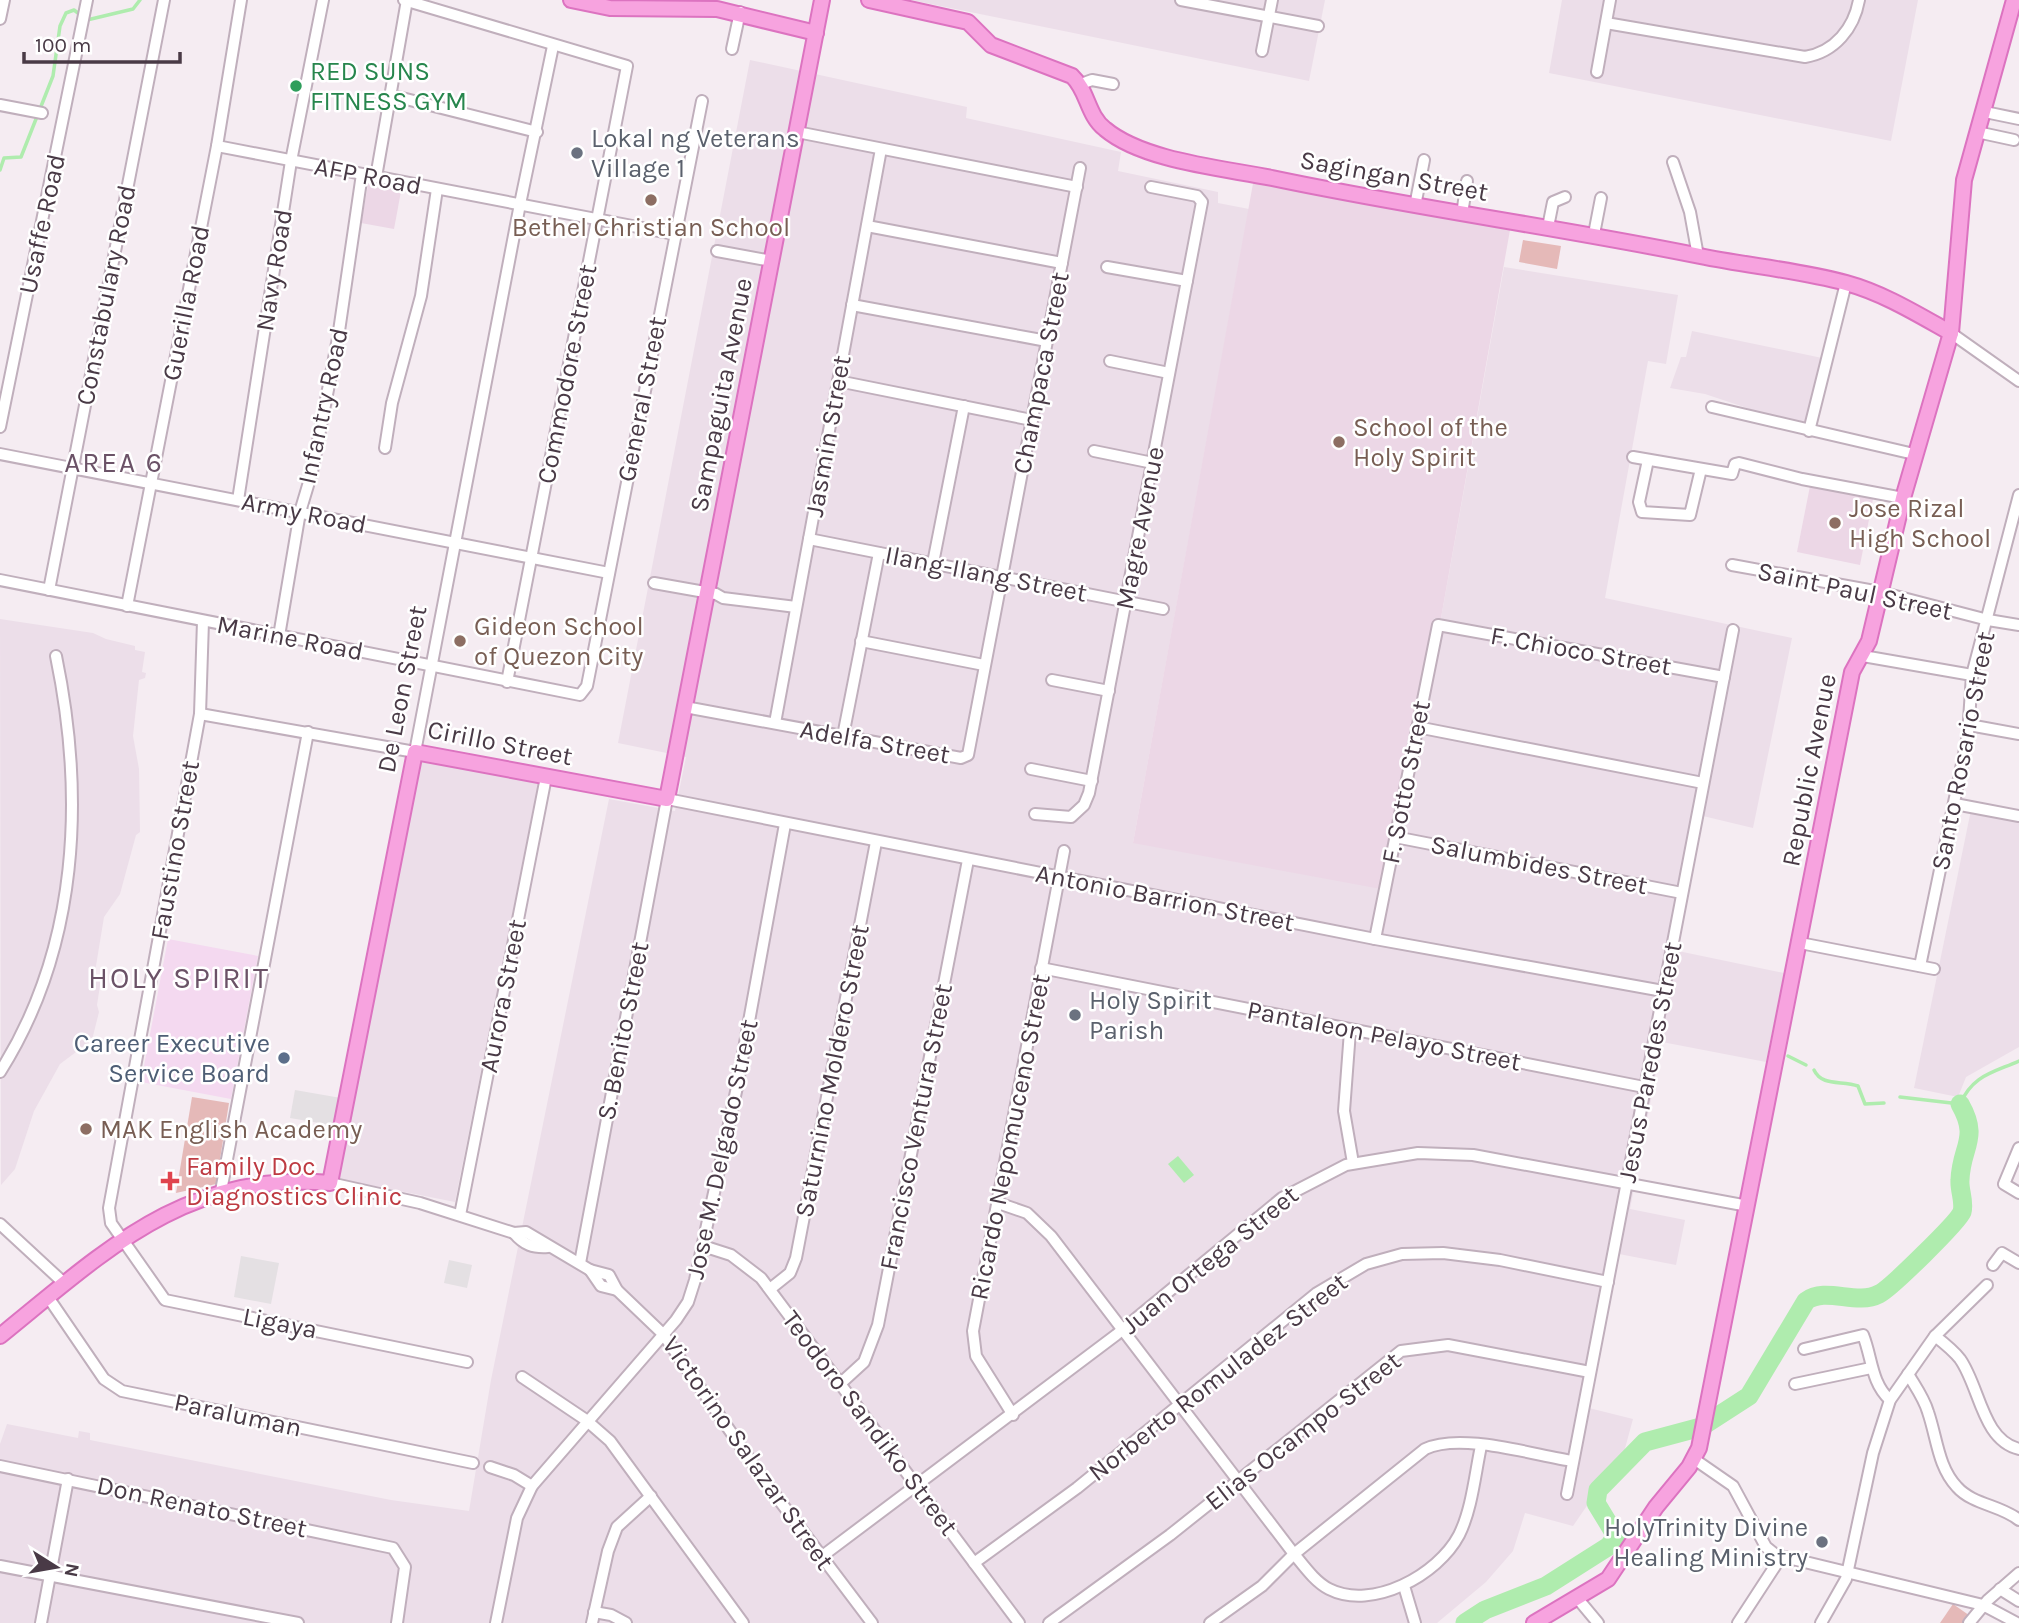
<svg xmlns="http://www.w3.org/2000/svg" width="2019" height="1623" viewBox="0 0 2019 1623" font-family="Karla,sans-serif">
<style>
.residential{fill:#ecdee9}
.commercial{fill:#f4d9f0}
.education{fill:#ecd7e6}
.green{fill:#e5b9b8}
.parking{fill:#e4e0e3}
.water{fill:#afecae}
.lines{fill:none;stroke-linecap:round;stroke-linejoin:round}
.stream{stroke:#afecae;stroke-width:3.5}
.river{stroke:#afecae;stroke-width:19}
.minor-casing{stroke:#c0afbc;stroke-width:14}
.major-casing{stroke:#dc73c0;stroke-width:18}
.minor{stroke:#fff;stroke-width:10}
.major{stroke:#f7a3df;stroke-width:14}
.leisure-dot{fill:#2e9e5b;stroke:#fff;stroke-width:2.5}
.worship-dot{fill:#6b7280;stroke:#fff;stroke-width:2.5}
.education-dot{fill:#8d6e63;stroke:#fff;stroke-width:2.5}
.service-dot{fill:#5c6f8a;stroke:#fff;stroke-width:2.5}
.health-dot{fill:#e0444e;stroke:#fff;stroke-width:2.5}
.labels{text-anchor:middle;dominant-baseline:central;stroke-width:5;stroke-linejoin:round;paint-order:stroke}
.leisure-label{font-size:26px;fill:#27864d;stroke:#fff;text-anchor:start}
.worship-label{font-size:26px;fill:#5b616d;stroke:#fff;text-anchor:start}
.street-label{font-size:26px;fill:#493a46;stroke:#fff}
.education-label{font-size:26px;fill:#785e54;stroke:#fff;text-anchor:start}
.service-label{font-size:26px;fill:#4e5e75;stroke:#fff;text-anchor:end}
.health-label{font-size:26px;fill:#be3a42;stroke:#fff;text-anchor:start}
.neighbourhood-label{font-size:28px;letter-spacing:2px;fill:#6b5267;stroke:#fff}
.quarter-label{font-size:30px;letter-spacing:2px;fill:#6b5267;stroke:#fff}
</style>
<rect width="100%" height="100%" fill="#f5ecf2"/>
<g class="residential">
<polygon points="911,0 1325,0 1309,81"/>
<polygon points="1562,0 1918,0 1891,141 1549,73"/>
<polygon points="750,60 967,107 966,118 1121,152 1118,171 1218,192 1218,203 1249,209 1133,843 1434,617 1441,618 1504,267 1678,295 1666,364 1648,361 1605,598 1792,638 1753,828 1703,816 1678,951 1784,973 1766,1062 1662,1042 1630,1209 1685,1220 1676,1265 1619,1254 1589,1408 1633,1419 1624,1452 1573,1526 1525,1513 1513,1551 1486,1582 1437,1623 0,1623 0,1444 7,1424 78,1438 79,1431 90,1433 90,1440 391,1500 469,1511 491,1380 609,799 675,811 686,757 618,743"/>
<polygon points="1692,331 1827,359 1807,428 1705,394 1670,388 1681,357 1686,357"/>
<polygon points="0,619 93,633 106,639 135,646 135,650 145,652 142,672 146,673 145,678 139,680 133,736 139,769 140,832 136,835 120,894 104,917 94,978 101,979 97,1005 99,1012 92,1040 60,1064 34,1111 15,1169 1,1185"/>
<polygon points="419,756 539,780 455,1202 339,1179"/>
<polygon points="1971,810 2019,819 2019,1047 1966,1077 1958,1097 1914,1088"/>
</g>
<polygon class="commercial" points="168,939 258,956 231,1099 141,1082"/>
<g class="education">
<polygon points="1254,178 1510,230 1441,618 1434,618 1381,889 1133,843"/>
<polygon points="369,180 402,186 394,229 361,223"/>
<polygon points="1811,481 1874,494 1860,565 1797,552"/>
</g>
<g class="green">
<polygon points="1523,240 1561,246 1557,269 1519,262"/>
<polygon points="192,1097 229,1103 216,1184 176,1193"/>
<polygon points="1953,1604 1973,1618 1969,1623 1940,1623"/>
</g>
<g class="parking">
<polygon points="295,1090 341,1098 337,1126 290,1118"/>
<polygon points="241,1256 279,1263 271,1304 234,1297"/>
<polygon points="449,1260 472,1265 467,1288 444,1283"/>
</g>
<polygon class="water" points="1178,1156 1194,1175 1184,1183 1168,1164"/>
<g class="lines">
<g class="stream">
<polyline points="0,170 4,158 21,157 53,76 60,26 66,13 74,10 87,20 133,9 140,0"/>
<polyline points="1788,1056 1806,1065"/>
<path d="M1814 1070C1822 1087 1842 1080 1858 1086L1865 1104 1884 1103"/>
<path d="M1900 1097 1960 1104C1973 1075 1992 1073 2019 1061"/>
</g>
<path class="river" d="M1465 1623 1485 1610 1546 1586 1609 1546 1616 1536 1596 1503 1598 1490 1645 1442 1701 1427 1749 1396 1806 1301C1826 1286 1856 1306 1879 1294 1890 1289 1958 1222 1962 1212 1965 1202 1959 1190 1960 1180 1961 1146 1980 1139 1960 1104"/>
<g class="minor-casing">
<g id="minor">
<polyline points="404,0 627,66 507,682"/>
<polyline points="1181,0 1318,26"/>
<polyline points="0,19 4,0"/>
<path d="M1606 23 1805 57C1835 52 1854 28 1859 0"/>
<polyline points="732,49 740,12"/>
<polyline points="1262,51 1272,0"/>
<polyline points="1597,72 1610,0"/>
<polyline points="1081,84 1092,80 1113,84"/>
<polyline points="390,95 537,132"/>
<polyline points="0,105 42,113"/>
<polyline points="1985,112 2019,119"/>
<polyline points="797,132 1077,187"/>
<polyline points="1977,132 2014,140"/>
<polyline points="217,146 674,234"/>
<polyline points="1673,162 1690,212 1698,256"/>
<polyline points="376,177 407,0"/>
<polyline points="1415,206 1424,160"/>
<polyline points="1462,214 1467,181"/>
<polyline points="867,226 1062,263"/>
<polyline points="1548,227 1553,202 1565,197"/>
<polyline points="1594,234 1601,198"/>
<polyline points="717,251 772,261"/>
<polyline points="1107,267 1187,281"/>
<polyline points="852,305 1047,341"/>
<polyline points="1951,333 2019,381"/>
<polyline points="1110,361 1169,373"/>
<polyline points="838,381 1032,420"/>
<polyline points="1712,407 1914,454"/>
<polyline points="0,427 87,0"/>
<polyline points="1809,431 1846,283"/>
<polyline points="385,448 392,403 421,296 437,189"/>
<polyline points="1094,451 1153,463"/>
<polyline points="0,454 609,573"/>
<polyline points="1633,457 1732,474 1735,464 1739,463 1802,479 1903,498"/>
<polyline points="1648,460 1639,502 1642,512 1690,515 1701,469"/>
<polyline points="238,500 291,161 323,0"/>
<polyline points="809,539 1163,609"/>
<polyline points="933,563 964,406"/>
<polyline points="1732,565 1880,592 1988,620 2019,625"/>
<polyline points="0,580 580,695 587,686 702,101"/>
<polyline points="654,583 716,594 723,598 796,607"/>
<polyline points="49,590 164,0"/>
<polyline points="127,606 217,146 241,0"/>
<polyline points="203,621 200,714 109,1208 111,1223 165,1300 467,1362"/>
<polyline points="279,636 300,512 312,472 338,338 362,174"/>
<polyline points="861,641 984,665"/>
<polyline points="1863,656 1972,675"/>
<polyline points="1052,680 1109,691"/>
<polyline points="685,707 961,758 968,755 1080,168"/>
<polyline points="200,714 415,752 520,204 553,46"/>
<polyline points="775,723 881,149"/>
<polyline points="1969,725 2019,734"/>
<polyline points="1417,727 1703,783"/>
<polyline points="843,736 879,553"/>
<polyline points="1031,769 1092,781"/>
<polyline points="1955,804 2019,816"/>
<polyline points="1035,814 1071,817 1084,805 1089,793 1202,202 1197,196 1151,187"/>
<polyline points="1395,837 1682,893"/>
<polyline points="1375,939 1438,625 1724,677"/>
<polyline points="1800,943 1934,969"/>
<polyline points="1920,966 1968,735 1972,675 2019,495"/>
<polyline points="1041,968 1644,1087"/>
<polyline points="1350,1031 1344,1111 1353,1163"/>
<path d="M0 1072C79 947 85 796 56 656"/>
<polyline points="2019,1148 2004,1184 2019,1193"/>
<polyline points="330,1183 420,1203 514,1233 526,1232 590,1270 609,1275 617,1290 663,1334 764,1480 872,1623"/>
<polyline points="221,1191 308,732"/>
<path d="M998 1203 1027 1213 1051 1236 1294 1554C1304 1566 1315 1582 1329 1589 1372 1611 1438 1575 1459 1535 1472 1509 1475 1474 1481 1446"/>
<polyline points="460,1215 546,777"/>
<polyline points="0,1224 65,1284"/>
<path d="M514 1233C524 1245 533 1248 548 1247"/>
<polyline points="703,1246 731,1255 761,1278 1019,1623"/>
<polyline points="580,1263 667,799 1375,939 1663,991"/>
<polyline points="1993,1265 2002,1253 2019,1263"/>
<polyline points="590,1270 601,1286 617,1290"/>
<polyline points="770,1289 790,1273 796,1258 876,842"/>
<polyline points="48,1297 104,1379 122,1391 473,1463"/>
<path d="M1935 1336C1944 1343 1953 1350 1960 1359 1980 1387 1982 1440 2019 1449"/>
<path d="M1804 1349 1863 1335C1872 1357 1871 1383 1890 1400"/>
<path d="M1908 1374C1915 1386 1924 1398 1928 1412 1937 1438 1938 1467 1957 1487 1973 1505 2001 1505 2019 1520"/>
<polyline points="522,1377 586,1420 610,1441 743,1623"/>
<polyline points="841,1383 864,1362 878,1325 968,860"/>
<polyline points="1795,1384 1871,1368"/>
<polyline points="1013,1415 976,1356 973,1331 1064,851"/>
<polyline points="1694,1459 1733,1486 1766,1547 1776,1555 1983,1605 2017,1623"/>
<polyline points="0,1466 393,1548 405,1567 397,1623"/>
<polyline points="490,1467 514,1475 532,1486"/>
<polyline points="1567,1494 1733,630"/>
<polyline points="821,1557 1116,1335 1282,1198 1346,1165 1418,1153 1473,1155 1748,1206"/>
<polyline points="974,1563 1077,1488 1317,1293 1366,1264 1402,1254 1443,1253 1500,1260 1608,1282"/>
<polyline points="0,1566 298,1623"/>
<polyline points="1404,1586 1415,1623"/>
<polyline points="2000,1589 2019,1601"/>
<polyline points="1578,1599 1598,1623"/>
<polyline points="594,1612 611,1615 626,1623"/>
<polyline points="41,1623 68,1479"/>
<polyline points="496,1623 517,1518 532,1486 676,1320 688,1302 695,1280 737,1087 785,824"/>
<polyline points="592,1623 608,1551 617,1527 651,1496"/>
<polyline points="1049,1623 1170,1535 1401,1351 1448,1345 1590,1372"/>
<path d="M1210 1623 1262 1586 1294 1554 1425 1449C1461 1432 1533 1455 1573 1461"/>
<polyline points="1738,1623 1781,1557"/>
<polyline points="1821,1623 1846,1579 1873,1453 1890,1400 1935,1336 1987,1285"/>
<polyline points="1969,1623 1988,1600 2019,1573"/>
</g>
</g>
<g class="major-casing">
<g id="major">
<polyline points="571,0 610,8 717,9 816,33"/>
<path d="M869 0 968 22 991 45 1072 76C1088 91 1087 115 1105 129 1143 161 1223 168 1272 178 1414 208 1557 227 1700 256 1748 266 1798 270 1846 283 1883 293 1917 314 1951 333"/>
<path d="M0 1336C105 1251 186 1171 330 1183L415 752 667 799 822 0"/>
<polyline points="1534,1623 1608,1579 1656,1507 1689,1467 1699,1448 1852,672 1869,641 1903,498 1951,333 1964,180 2014,0"/>
</g>
</g>
<use href="#minor" class="minor"/>
<use href="#major" class="major"/>
</g>
<circle class="leisure-dot" cx="296" cy="86" r="7"/>
<g class="worship-dot">
<circle cx="577" cy="153" r="7"/>
<circle cx="1075" cy="1015" r="7"/>
<circle cx="1822" cy="1542" r="7"/>
</g>
<g class="education-dot">
<circle cx="651" cy="200" r="7"/>
<circle cx="1339" cy="442" r="7"/>
<circle cx="1835" cy="523" r="7"/>
<circle cx="460" cy="641" r="7"/>
<circle cx="86" cy="1129" r="7"/>
</g>
<circle class="service-dot" cx="284" cy="1058" r="7"/>
<path class="health-dot" d="M166.5 1170.5h7v7h7v7h-7v7h-7v-7h-7v-7h7z"/>
<g class="labels">
<g class="leisure-label">
<text x="310" y="71">RED SUNS<tspan x="310" dy="30">FITNESS GYM</tspan></text>
</g>
<g class="worship-label">
<text x="591" y="138">Lokal ng Veterans<tspan x="591" dy="30">Village 1</tspan></text>
<text x="1089" y="1000">Holy Spirit<tspan x="1089" dy="30">Parish</tspan></text>
<text x="1808" y="1527" text-anchor="end">HolyTrinity Divine<tspan x="1808" dy="30">Healing Ministry</tspan></text>
</g>
<g class="street-label">
<text transform="translate(368 176) rotate(11)">AFP Road</text>
<text transform="translate(1394 176) rotate(10)">Sagingan Street</text>
<text transform="translate(42 224) rotate(-78)">Usaffe Road</text>
<text transform="translate(274 270) rotate(-81)">Navy Road</text>
<text transform="translate(106 295) rotate(-79)">Constabulary Road</text>
<text transform="translate(186 303) rotate(-79)">Guerilla Road</text>
<text transform="translate(1041 373) rotate(-79)">Champaca Street</text>
<text transform="translate(567 374) rotate(-79)">Commodore Street</text>
<text transform="translate(721 395) rotate(-79)">Sampaguita Avenue</text>
<text transform="translate(642 399) rotate(-79)">General Street</text>
<text transform="translate(323 406) rotate(-78)">Infantry Road</text>
<text transform="translate(828 436) rotate(-80)">Jasmin Street</text>
<text transform="translate(304 513) rotate(11)">Army Road</text>
<text transform="translate(1140 528) rotate(-79)">Magre Avenue</text>
<text transform="translate(986 574) rotate(11)">Ilang-Ilang Street</text>
<text transform="translate(1855 591) rotate(12)">Saint Paul Street</text>
<text transform="translate(290 638) rotate(11)">Marine Road</text>
<text transform="translate(1581 651) rotate(10)">F. Chioco Street</text>
<text transform="translate(402 689) rotate(-79)">De Leon Street</text>
<text transform="translate(875 742) rotate(10)">Adelfa Street</text>
<text transform="translate(500 743) rotate(11)">Cirillo Street</text>
<text transform="translate(1963 751) rotate(-79)">Santo Rosario Street</text>
<text transform="translate(1809 770) rotate(-79)">Republic Avenue</text>
<text transform="translate(1406 782) rotate(-79)">F. Sotto Street</text>
<text transform="translate(175 850) rotate(-80)">Faustino Street</text>
<text transform="translate(1539 865) rotate(11)">Salumbides Street</text>
<text transform="translate(1165 898) rotate(11)">Antonio Barrion Street</text>
<text transform="translate(503 996) rotate(-79)">Aurora Street</text>
<text transform="translate(623 1031) rotate(-79)">S. Benito Street</text>
<text transform="translate(1384 1036) rotate(11)">Pantaleon Pelayo Street</text>
<text transform="translate(1650 1062) rotate(-79)">Jesus Paredes Street</text>
<text transform="translate(832 1071) rotate(-79)">Saturnino Moldero Street</text>
<text transform="translate(916 1127) rotate(-79)">Francisco Ventura Street</text>
<text transform="translate(1010 1137) rotate(-79)">Ricardo Nepomuceno Street</text>
<text transform="translate(722 1149) rotate(-78)">Jose M. Delgado Street</text>
<text transform="translate(1210 1260) rotate(-39)">Juan Ortega Street</text>
<text transform="translate(280 1323) rotate(11)">Ligaya</text>
<text transform="translate(1218 1377) rotate(-38)">Norberto Romuladez Street</text>
<text transform="translate(238 1415) rotate(12)">Paraluman</text>
<text transform="translate(870 1423) rotate(53)">Teodoro Sandiko Street</text>
<text transform="translate(1303 1431) rotate(-38)">Elias Ocampo Street</text>
<text transform="translate(748 1453) rotate(55)">Victorino Salazar Street</text>
<text transform="translate(202 1507) rotate(12)">Don Renato Street</text>
</g>
<g class="education-label">
<text x="651" y="227" text-anchor="middle">Bethel Christian School</text>
<text x="1353" y="427">School of the<tspan x="1353" dy="30">Holy Spirit</tspan></text>
<text x="1849" y="508">Jose Rizal<tspan x="1849" dy="30">High School</tspan></text>
<text x="474" y="626">Gideon School<tspan x="474" dy="30">of Quezon City</tspan></text>
<text x="100" y="1129">MAK English Academy</text>
</g>
<g class="service-label">
<text x="270" y="1043">Career Executive<tspan x="270" dy="30">Service Board</tspan></text>
</g>
<g class="health-label">
<text x="186" y="1166">Family Doc<tspan x="186" dy="30">Diagnostics Clinic</tspan></text>
</g>
<g class="neighbourhood-label">
<text x="114" y="462">AREA 6</text>
</g>
<g class="quarter-label">
<text x="179" y="978">HOLY SPIRIT</text>
</g>
</g>
<g transform="translate(56 1567) rotate(101)" stroke="#ffffff" stroke-width="5" paint-order="stroke">
<path d="M0-5L12 26L0 18L-12 26Z" fill="#493a46"/>
<text y="-10" font-size="19" font-weight="bold" text-anchor="middle" fill="#493a46">N</text>
</g>
<path d="M24 52v10h156v-10" fill="none" stroke="#493a46" stroke-width="3.5"/>
<text x="35" y="52" font-size="21" fill="#493a46" stroke="#ffffff" stroke-width="5" paint-order="stroke">100 m</text>
</svg>
